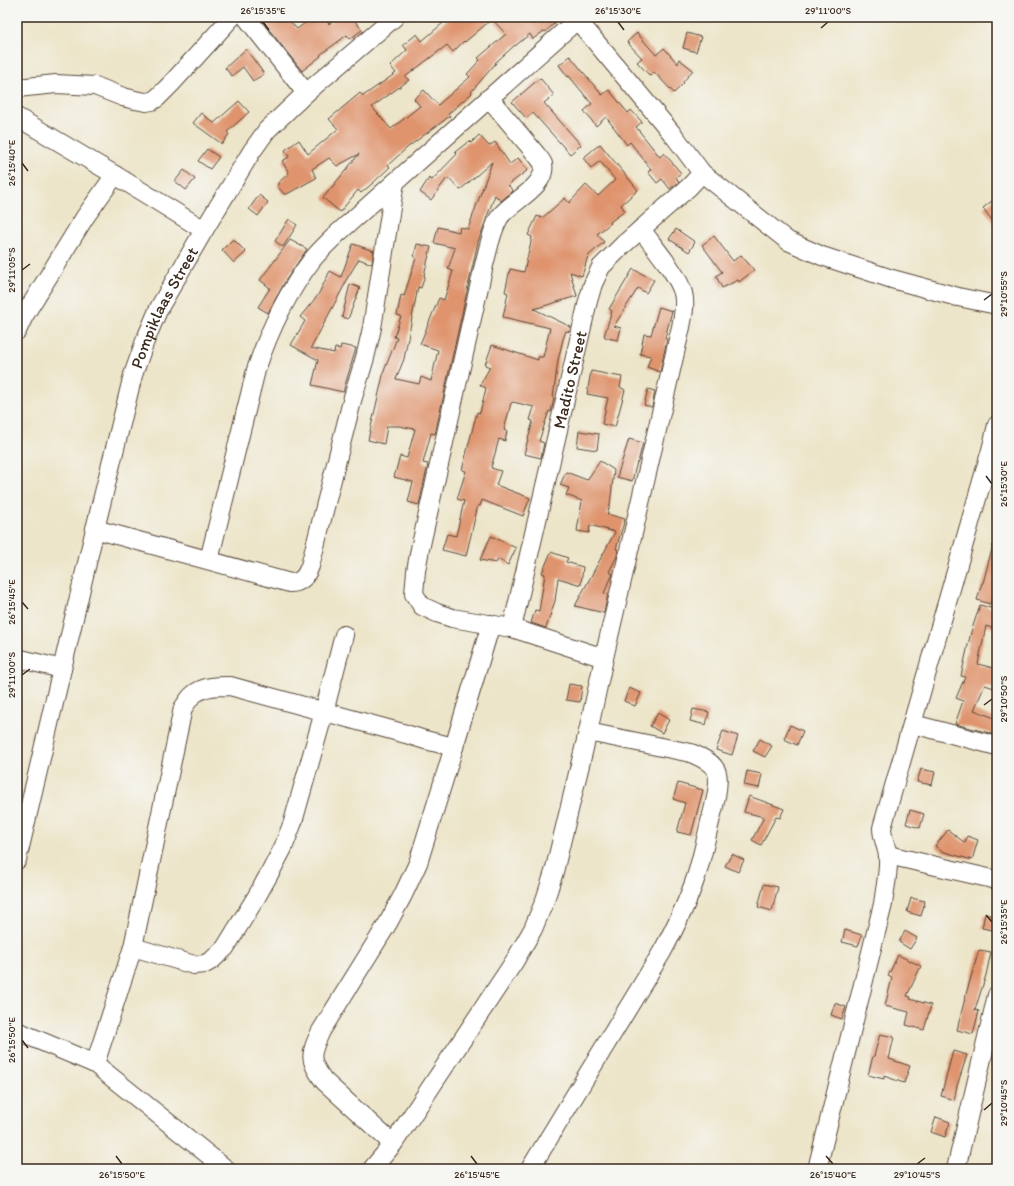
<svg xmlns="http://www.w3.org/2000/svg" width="1014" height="1186" viewBox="0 0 1014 1186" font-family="Itim,sans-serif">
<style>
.building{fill:#df946e;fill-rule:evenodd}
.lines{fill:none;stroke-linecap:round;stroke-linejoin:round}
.minor-casing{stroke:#564638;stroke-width:20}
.minor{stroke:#fff;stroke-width:18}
.ticks{fill:none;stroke:#3b2a1e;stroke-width:1.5}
.labels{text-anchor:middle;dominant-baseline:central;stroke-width:3;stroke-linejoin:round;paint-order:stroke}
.street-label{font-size:17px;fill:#3b2a1e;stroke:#f6f6f2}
.neatline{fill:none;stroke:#3b2a1e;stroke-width:1.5}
.ticks-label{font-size:10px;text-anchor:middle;fill:#3b2a1e}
</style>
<rect width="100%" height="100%" fill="#f6f6f2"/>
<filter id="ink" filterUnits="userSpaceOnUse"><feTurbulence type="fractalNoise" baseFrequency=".025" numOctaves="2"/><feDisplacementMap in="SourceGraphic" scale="8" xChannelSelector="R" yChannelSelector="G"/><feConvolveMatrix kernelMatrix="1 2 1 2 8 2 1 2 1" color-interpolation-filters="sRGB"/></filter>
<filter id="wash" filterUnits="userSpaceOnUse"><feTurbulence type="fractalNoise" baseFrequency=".012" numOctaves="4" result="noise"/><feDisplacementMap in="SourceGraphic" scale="16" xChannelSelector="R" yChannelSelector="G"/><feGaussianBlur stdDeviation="0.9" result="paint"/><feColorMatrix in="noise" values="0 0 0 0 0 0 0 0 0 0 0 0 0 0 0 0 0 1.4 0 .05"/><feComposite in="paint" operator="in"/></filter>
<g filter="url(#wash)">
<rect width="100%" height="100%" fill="#ede5c9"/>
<g id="blocks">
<g class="building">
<polygon points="259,17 286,17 297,29 313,17 324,17 329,24 338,17 352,17 362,30 350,39 347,35 320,55 321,56 302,71"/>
<path d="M450 17H550L555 23 545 32 544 31 533 39 530 34 515 46V45L495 63H496L471 92 472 93 448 114 450 116 408 147 388 165 390 167 373 183 361 193 358 190 340 212 323 198 359 154 337 166 329 158 312 169 316 178 287 194H284L278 187V183L289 173 282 161 289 157 285 150 299 140 308 154 338 129 329 119 360 93 363 96 396 73 390 66 407 50 403 45 417 34 422 41ZM492 19 506 34 478 58 480 60 467 74 470 77 438 105 424 90 414 99 420 106 391 129 372 107 409 80 405 77 447 45 453 52 464 41 465 42Z"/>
<polygon points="637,33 656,55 664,48 678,64 679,59 693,70 683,82 684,83 674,93 654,72 650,76 637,62 642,58 627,42"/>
<polygon points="687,33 701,37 696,52 683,48"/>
<polygon points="246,49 264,74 253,81 243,67 232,76 225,68"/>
<polygon points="570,56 602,95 609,90 628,113 631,110 642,122 636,127 660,157 664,153 681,173 676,177 679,182 670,189 662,179 657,183 648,172 651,169 630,142 627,145 606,117 596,126 584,111 592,104 569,76 568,77 559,65"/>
<polygon points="540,78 554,95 544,103 581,145 570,154 533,113 526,118 512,102"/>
<polygon points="239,101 249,112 227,132 229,134 222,144 193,123 201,113 214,123"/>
<polygon points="479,135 489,146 495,142 510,164 518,158 528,170 508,185 513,191 501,201 495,195 478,242 435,434 431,433 423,463 428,464 419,505 408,502 413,482 394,477 400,456 407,458 415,429 399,426 387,426 384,444 368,440 384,371 397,338 394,337 401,316 397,315 401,295 404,296 416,258 414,257 417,244 431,247 424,275 425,276 421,288 418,287 404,359 396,379 419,384 421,377 431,381 438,350 420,344 439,298 444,300 453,271 448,269 455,248 434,243 438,227 459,232 460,227 468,229 492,162 460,190 450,179 449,180 447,178 431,200 420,192 429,178 432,180 457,154 455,152 469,141 471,143"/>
<polygon points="600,144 638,190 621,205 625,211 610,222 611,223 597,234 604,242 588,256 582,276 570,272 577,296 534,309 571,327 570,332 566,331 563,339 558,360 553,398 554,398 551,412 549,411 539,441 544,443 541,458 524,454 533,421 530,420 534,407 513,402 512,403 511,403 504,430 507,431 505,441 499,439 491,468 501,471 496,485 530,498 523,516 482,500 480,506 478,505 466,556 442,550 447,534 456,536 464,501 457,499 466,471 462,470 477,412 480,413 486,388 480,385 490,367 485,365 492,345 538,360 538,357 543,357 550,328 503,317 508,293 505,292 510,269 524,272 532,237 528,235 537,216 542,218 565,198 569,203 586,185 598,196 615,180 600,161 591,168 583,158"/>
<polygon points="207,149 219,157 210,169 198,161"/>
<polygon points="184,170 195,179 186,190 175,181"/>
<polygon points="259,195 268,202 258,216 249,209"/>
<polygon points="997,197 997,227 983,208"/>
<polygon points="289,219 297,225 283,247 275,241"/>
<polygon points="676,229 695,242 689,252 669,239"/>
<polygon points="714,236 733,261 741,255 754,270 739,282 738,280 722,288 716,276 722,272 702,245"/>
<polygon points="233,239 246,252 234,263 222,250"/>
<polygon points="290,240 307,249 286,280 268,313 258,307 270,288 260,280"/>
<polygon points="353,244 374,251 372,264 359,259 345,282 346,282 311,348 334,353 335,348 340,349 341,345 356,348 343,392 312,385 318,360 291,345 305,321 300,317 318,295 330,271 341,277"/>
<polygon points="633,269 654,280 646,293 638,288 614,326 621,328 618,340 607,338 604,336 612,311 609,309"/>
<polygon points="350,284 360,288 348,319 342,317"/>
<polygon points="659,307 672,311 665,338 667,339 660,372 647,367 651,356 640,354 644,334 651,335"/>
<polygon points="591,371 622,377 620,387 625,390 615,427 602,424 608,398 587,394"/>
<polygon points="648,389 655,391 652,407 644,405"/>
<polygon points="579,431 599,434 597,450 577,447"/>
<polygon points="629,439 643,443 638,462 637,462 632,481 617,477"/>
<polygon points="600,461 614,470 610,505 607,514 625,519 616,549 618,550 617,556 609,572 613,574 604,593 608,594 604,613 575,606 615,532 590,525 589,533 577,531 582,501 566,495 569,488 560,485 566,472 587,480"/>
<polygon points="491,536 516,548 508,565 498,559 496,563 480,560"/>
<polygon points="993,545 997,545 997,583 990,604 977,600 982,583 983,583"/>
<polygon points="551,552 568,558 566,562 583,567 581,585 558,578 555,601 546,628 531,623 535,610 539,611 545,574 542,573"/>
<polygon points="980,605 997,610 997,630 986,626 978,664 997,669 997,689 985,685 974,710 997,719 997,735 955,724 963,701 956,698 965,677 961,676 971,632"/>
<polygon points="569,684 582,686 580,702 566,700"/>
<polygon points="629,688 641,693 635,706 624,701"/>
<polygon points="693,709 709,712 706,725 690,721"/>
<polygon points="658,713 669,720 662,733 650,726"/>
<polygon points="790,725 803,731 797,745 784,739"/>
<polygon points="723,731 738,736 732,755 716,750"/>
<polygon points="760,739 772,746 765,757 753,751"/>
<polygon points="921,769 935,772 932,785 917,782"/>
<polygon points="747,771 762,774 759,788 744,785"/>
<polygon points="678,783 703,790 691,835 677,832 685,803 673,799"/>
<polygon points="749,796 784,809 780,818 776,817 761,845 752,840 764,817 744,812"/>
<polygon points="910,810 924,814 920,828 906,824"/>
<polygon points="948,830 965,843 967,836 978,840 972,860 941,851 935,846"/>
<polygon points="732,854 744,860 738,872 725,866"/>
<polygon points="764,884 778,887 772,911 758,907"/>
<polygon points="911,898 925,901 921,916 907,912"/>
<polygon points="985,914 997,917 997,931 982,928"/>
<polygon points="845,930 862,935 858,946 842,942"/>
<polygon points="905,931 917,938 910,949 899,942"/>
<polygon points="979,950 991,952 986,975 975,1010 979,1011 973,1034 957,1030 966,994"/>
<polygon points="898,955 921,966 907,996 911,997 910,999 931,1005 924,1030 906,1025 909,1012 885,1006 892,978 888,976"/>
<polygon points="835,1003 846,1007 842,1019 831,1015"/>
<polygon points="880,1034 894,1037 889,1059 910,1066 904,1083 884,1076 884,1079 868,1075 873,1056 874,1056"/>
<polygon points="953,1051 967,1055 957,1086 954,1100 941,1096"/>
<polygon points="936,1117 950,1122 945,1137 931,1132"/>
</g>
</g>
</g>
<g filter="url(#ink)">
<use href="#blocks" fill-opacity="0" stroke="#564638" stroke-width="1"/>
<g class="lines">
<g class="minor-casing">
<g id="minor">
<polyline points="246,17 306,93"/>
<polyline points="575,17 675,137 702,173 788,241 822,256 892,279 958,297 997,305"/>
<polyline points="17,88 56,84 95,86 123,97 135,100 146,102 152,101 157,98 171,84 232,17"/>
<path d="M489 98 536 154C538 157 542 161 543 164 548 187 509 202 499 218 491 232 488 250 484 265L420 549 416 571 414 594 422 606 437 613 452 618 512 628 604 658"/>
<polyline points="17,117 115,175 204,230"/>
<polyline points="17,331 24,316 85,217 115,175"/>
<path d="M95 529 290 583C302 583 306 576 310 566L353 397 365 358 372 328 395 182"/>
<path d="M209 560 256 370C269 331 287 293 312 260 320 250 329 242 338 233L577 20"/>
<path id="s1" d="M512 628 588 301 593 284 601 267 623 245 689 187 702 173"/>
<polyline points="17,658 62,669"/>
<polyline points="913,724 997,746"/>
<polyline points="454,747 491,624"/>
<polyline points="888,855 997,880"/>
<path id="s2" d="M17 860 95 529 133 375 145 341 159 308 204 230 252 151 267 130 306 93 395 17"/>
<polyline points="133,947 194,965 205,964 212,960 225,948 257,896 272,869 283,848 293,822 324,712 344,635"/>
<polyline points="17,1031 95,1064 226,1169"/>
<path d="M95 1064 133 947 183 708C186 704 189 698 193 695 203 686 217 686 230 686L406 734 425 740 454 747 418 863 403 895 388 923 321 1031C310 1054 308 1059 324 1081L393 1144"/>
<path d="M372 1169 393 1144 514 962 533 929 545 900 554 872 588 732 604 658 681 327C683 316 686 304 683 293 678 274 653 246 641 229"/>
<path d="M530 1169 662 952C675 928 687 904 696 877 702 858 706 838 711 818 714 807 720 783 717 773 714 762 700 757 691 753L588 732"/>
<path d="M817 1169 883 904C885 888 889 872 888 856 887 847 882 838 882 828L991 450 997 425"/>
<polyline points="956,1169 997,995"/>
</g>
</g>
<use href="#minor" class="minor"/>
</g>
</g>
<path class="ticks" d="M263 22 269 30M618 22 624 30M821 28 828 22M22 163 28 171M22 270 30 264M984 300 992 294M986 476 992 484M22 602 28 609M22 675 30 669M984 705 992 699M986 915 992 922M22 1040 28 1048M984 1110 992 1103M116 1156 122 1164M471 1156 477 1164M826 1156 833 1164M917 1164 925 1158"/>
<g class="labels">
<g class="street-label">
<text stroke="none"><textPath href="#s2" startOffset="573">Pompiklaas Street</textPath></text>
<text stroke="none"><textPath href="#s1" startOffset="255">Madito Street</textPath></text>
</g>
</g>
<rect width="1014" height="1186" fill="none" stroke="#f6f6f2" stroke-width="44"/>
<rect x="22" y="22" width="970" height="1142" class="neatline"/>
<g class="ticks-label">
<text x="263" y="14">26°15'35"E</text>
<text x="618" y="14">26°15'30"E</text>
<text x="828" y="14">29°11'00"S</text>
<text transform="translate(11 163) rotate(-90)" y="4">26°15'40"E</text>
<text transform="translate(11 270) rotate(-90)" y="4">29°11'05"S</text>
<text transform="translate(1003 294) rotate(-90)" y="4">29°10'55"S</text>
<text transform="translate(1003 484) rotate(-90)" y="4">26°15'30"E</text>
<text transform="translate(11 602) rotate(-90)" y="4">26°15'45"E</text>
<text transform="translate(11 675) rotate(-90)" y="4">29°11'00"S</text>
<text transform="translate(1003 699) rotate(-90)" y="4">29°10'50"S</text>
<text transform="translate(1003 922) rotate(-90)" y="4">26°15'35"E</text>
<text transform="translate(11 1040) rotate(-90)" y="4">26°15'50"E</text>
<text transform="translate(1003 1103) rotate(-90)" y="4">29°10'45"S</text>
<text x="122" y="1178">26°15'50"E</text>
<text x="477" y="1178">26°15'45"E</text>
<text x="833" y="1178">26°15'40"E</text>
<text x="917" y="1178">29°10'45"S</text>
</g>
</svg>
